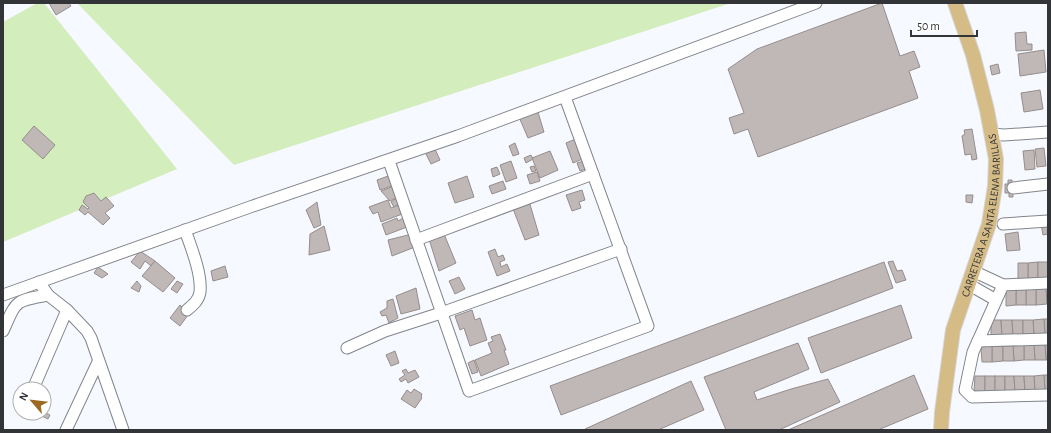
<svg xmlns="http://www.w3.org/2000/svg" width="1051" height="433" viewBox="0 0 1051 433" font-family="'Alegreya Sans',sans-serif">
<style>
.green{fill:#d4edbd}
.building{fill:#c0b8b7;stroke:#958d8c}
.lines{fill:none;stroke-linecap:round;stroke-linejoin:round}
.minor-casing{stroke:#82858b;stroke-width:13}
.major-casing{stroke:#d6d6d7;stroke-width:16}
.minor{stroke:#fff;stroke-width:11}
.major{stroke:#d5bc87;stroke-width:14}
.labels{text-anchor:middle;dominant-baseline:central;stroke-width:3;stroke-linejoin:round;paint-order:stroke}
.street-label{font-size:11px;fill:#333437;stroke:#fff}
</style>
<rect width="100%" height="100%" fill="#f6f9ff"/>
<g class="green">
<polygon points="37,3 44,3 177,169 3,242 3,22"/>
<polygon points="77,3 731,3 234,165"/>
</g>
<g class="building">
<polygon points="49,3 69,3 71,6 56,15"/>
<polygon points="882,3 900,56 914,51 920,67 909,71 918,98 758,157 748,129 734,134 729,118 744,113 728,69 757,49"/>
<polygon points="1026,32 1027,44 1032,44 1032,50 1016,51 1015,33"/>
<polygon points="1044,50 1046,72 1020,76 1018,54"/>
<polygon points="998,64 1000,73 992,75 990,66"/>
<polygon points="1040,90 1043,109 1024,112 1021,93"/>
<polygon points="537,109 544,132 528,138 519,117"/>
<polygon points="34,126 55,145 43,159 22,140"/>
<polygon points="972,129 977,159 972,160 971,154 965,155 962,136 965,134 964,130"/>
<polygon points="578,138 585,158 573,163 566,143"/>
<polygon points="515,143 519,154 513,156 509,146"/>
<polygon points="434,147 440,160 431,164 425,152"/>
<polygon points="1044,148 1046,166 1037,167 1035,149"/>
<polygon points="1034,150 1035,169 1025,170 1023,151"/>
<polygon points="550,151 558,170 540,178 532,158"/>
<polygon points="531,155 533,159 526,163 524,158"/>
<polygon points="587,160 589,168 580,171 577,163"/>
<polygon points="511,161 517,178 506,182 500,165"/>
<polygon points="534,166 536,171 532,172 530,167"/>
<polygon points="497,167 500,174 493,177 491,169"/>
<polygon points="537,172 540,181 530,184 527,175"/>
<polygon points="391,175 394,185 380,190 377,180"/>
<polygon points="467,176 474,197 455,203 448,183"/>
<polygon points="1008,180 1012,180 1013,197 1009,197 1009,193 1005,193 1005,184 1008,184"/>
<polygon points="503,181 506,189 492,194 489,186"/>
<polygon points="394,186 398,197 390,201 381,191"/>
<polygon points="582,190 585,200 579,202 581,208 572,211 566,195"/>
<polygon points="94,193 101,201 106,197 114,206 105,213 110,218 103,225 88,212 85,215 79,210 82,205 88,209 89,208 83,202 86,196"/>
<polygon points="966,195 973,195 972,203 966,202"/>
<polygon points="398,197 401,203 394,207 391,202"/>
<polygon points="388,200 391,208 401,204 405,213 381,222 378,212 373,214 369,207"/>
<polygon points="529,201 539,235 525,240 512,206"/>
<polygon points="317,202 321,225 314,228 306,210"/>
<polygon points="405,217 407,227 386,235 382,224 397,218 398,221"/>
<polygon points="1048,223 1048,234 1043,235 1041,224"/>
<polygon points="324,226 330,250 309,255 310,234"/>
<polygon points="1018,232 1020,250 1007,251 1005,234"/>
<polygon points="412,234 415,247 392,256 388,240"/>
<polygon points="444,234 456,263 439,271 429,239"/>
<polygon points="495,249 498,257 503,255 505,260 500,262 501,267 507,264 510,271 497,276 488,252"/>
<polygon points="140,251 155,261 151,266 145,261 140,269 131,262"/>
<polygon points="155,261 175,278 163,292 142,276"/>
<polygon points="893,261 897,271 902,270 906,280 896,283 888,262"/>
<polygon points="884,262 893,288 561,415 550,386"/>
<polygon points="1038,262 1038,280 1028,280 1028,263"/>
<polygon points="1038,262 1048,262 1048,279 1038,280"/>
<polygon points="1018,263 1028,263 1028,280 1018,281"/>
<polygon points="225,266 228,277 213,281 211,271"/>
<polygon points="98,267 108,274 102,278 94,273"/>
<polygon points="459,277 465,289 455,294 449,281"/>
<polygon points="137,281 141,286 139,292 131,288"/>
<polygon points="177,281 183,284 177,293 171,289"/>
<polygon points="416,288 420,309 401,314 396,296"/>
<polygon points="1046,288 1048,288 1048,304 1047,304"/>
<polygon points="1046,288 1047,304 1036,305 1036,289"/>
<rect x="1026" y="289" width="10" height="16"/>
<polygon points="1026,289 1026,305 1016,305 1016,290"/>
<polygon points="1006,290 1016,290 1016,305 1006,306"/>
<polygon points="393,299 398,318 389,323 386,315 382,316 380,312 387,308 387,301"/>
<polygon points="180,305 188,315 180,326 170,318"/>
<polygon points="901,305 912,338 821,373 808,338"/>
<polygon points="472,310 475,320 480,318 487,340 470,346 464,328 460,330 455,316"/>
<polygon points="1044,319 1048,319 1048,335 1045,335"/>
<polygon points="1044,319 1045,335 1034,335 1033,320"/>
<polygon points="991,320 1001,320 1002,336 991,336"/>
<polygon points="1001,320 1012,320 1013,336 1002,336"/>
<polygon points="1012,320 1023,320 1023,336 1013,336"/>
<polygon points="1023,320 1033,320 1034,335 1023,336"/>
<polygon points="500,334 506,350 504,350 509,364 481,376 475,360 492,353 488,343 493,341 491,337"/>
<polygon points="798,343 809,369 754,392 757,400 791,389 828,379 840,402 779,430 726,430 704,377"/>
<polygon points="1045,344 1048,344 1048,360 1046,360"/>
<polygon points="1045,344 1046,360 1035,360 1034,345"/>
<polygon points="1024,345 1034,345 1035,360 1024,360"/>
<polygon points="1024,345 1024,360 1014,361 1013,346"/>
<polygon points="992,346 1003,346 1003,361 992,362"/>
<polygon points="992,346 992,362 982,362 981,347"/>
<polygon points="1003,346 1013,346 1014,361 1003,361"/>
<polygon points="395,351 399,363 391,366 386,355"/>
<polygon points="474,360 478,372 472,374 468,363"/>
<polygon points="406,369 408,373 415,370 419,377 408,383 406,379 401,382 399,379 405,375 402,371"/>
<polygon points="914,375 928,409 878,430 788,430"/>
<polygon points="1044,375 1048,375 1048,392 1045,392"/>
<polygon points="1044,375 1045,392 1035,392 1034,376"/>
<polygon points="975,376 985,376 985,392 974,391"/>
<rect x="985" y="376" width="10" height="16"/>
<rect x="995" y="376" width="10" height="16"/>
<polygon points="1005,376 1014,376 1015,392 1005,392"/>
<polygon points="1014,376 1024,376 1025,392 1015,392"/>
<polygon points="1024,376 1034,376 1035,392 1025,392"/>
<polygon points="691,381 704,410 658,430 586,430 585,429"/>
<polygon points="414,389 422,394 421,397 422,398 415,408 401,399 407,390 411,393"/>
<polygon points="44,412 50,415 48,419 36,413 44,413"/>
</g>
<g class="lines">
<g class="minor-casing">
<g id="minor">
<polyline points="992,134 1004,135 1048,132"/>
<polyline points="389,161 469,391 648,326 565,97"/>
<polyline points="1013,188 1048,184"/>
<polyline points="1003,224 1048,221"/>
<path d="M185 230C191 247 202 274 200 292 199 300 193 305 187 310"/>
<polyline points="416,240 593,174"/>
<polyline points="973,271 1003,285"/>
<polyline points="39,282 48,295 67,310 87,331 91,338 123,430"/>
<polyline points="1048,283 1003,285 978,341 1048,339"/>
<polyline points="968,284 996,300"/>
<polyline points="3,295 250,207 458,136 816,3"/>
<path d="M3 331C17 300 14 301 48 295"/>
<polyline points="978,341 973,352 965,390 972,397 1048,395"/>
<polyline points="347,348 385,331 441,313 621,249"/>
<polyline points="33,389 67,310"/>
<polyline points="66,430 98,362"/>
</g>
</g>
<g class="major-casing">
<g id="major">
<path id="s1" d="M941 430 942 412 953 330 989 224 995 186 996 159 987 110 973 55 955 3"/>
</g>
</g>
<use href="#minor" class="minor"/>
<use href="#major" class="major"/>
</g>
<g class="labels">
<g class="street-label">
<text stroke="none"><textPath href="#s1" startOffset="220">CARRETERA A SANTA ELENA BARILLAS</textPath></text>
</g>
</g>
<rect width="1051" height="433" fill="none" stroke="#333437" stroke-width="8"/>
<g transform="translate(32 401) rotate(298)"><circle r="19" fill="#ffffff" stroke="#adaeaf"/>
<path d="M0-3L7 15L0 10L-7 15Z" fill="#9d6920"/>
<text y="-6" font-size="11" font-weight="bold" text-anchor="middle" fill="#333437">N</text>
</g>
<path d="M911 30v6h66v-6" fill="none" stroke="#333437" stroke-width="2"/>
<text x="917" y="30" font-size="12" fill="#333437" stroke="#ffffff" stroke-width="3" paint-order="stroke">50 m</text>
</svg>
